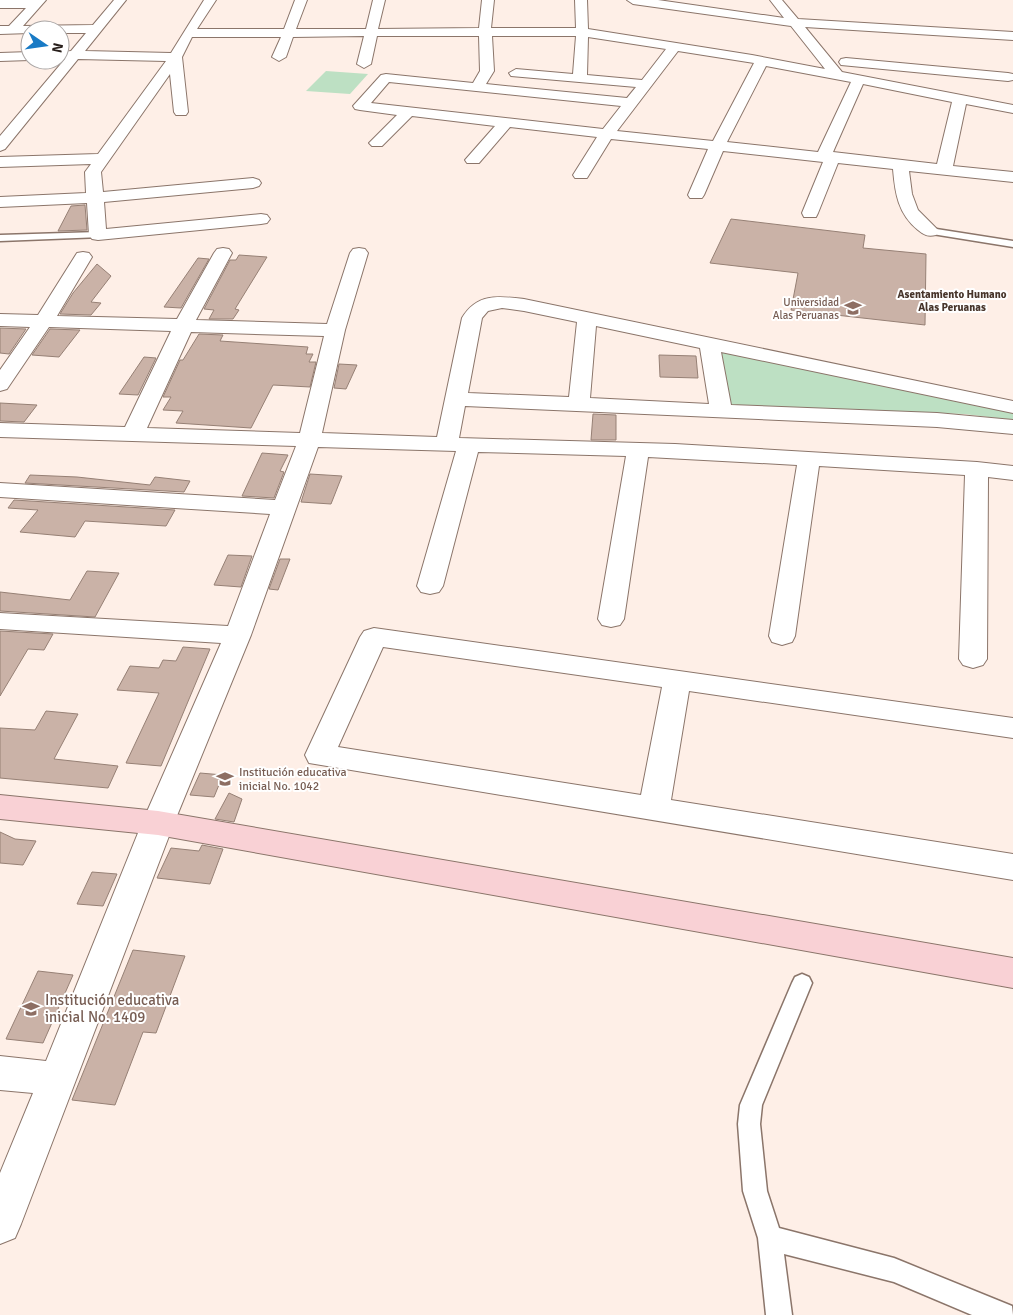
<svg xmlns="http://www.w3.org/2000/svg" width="1013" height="1315" viewBox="0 0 1013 1315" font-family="Signika,sans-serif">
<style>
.green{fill:#bde0c3}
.building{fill:#cab2a7;stroke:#968075}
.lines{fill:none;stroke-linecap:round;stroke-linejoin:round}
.lane-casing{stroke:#8b756a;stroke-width:3}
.street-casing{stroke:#8b756a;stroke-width:2}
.secondary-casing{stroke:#8b756a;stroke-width:2}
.lane{fill:#fff;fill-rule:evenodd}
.street{fill:#fff;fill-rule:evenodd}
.secondary{fill:#f9d1d5;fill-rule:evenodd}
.labels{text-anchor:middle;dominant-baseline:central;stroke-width:4;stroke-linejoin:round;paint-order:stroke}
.far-neighbourhood-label{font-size:11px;font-weight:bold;fill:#47352b;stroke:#fff}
.far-education-label{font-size:11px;fill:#785e54;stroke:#fff;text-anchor:end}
.education-label{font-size:12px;fill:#785e54;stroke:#fff;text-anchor:start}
.near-education-label{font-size:15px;fill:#785e54;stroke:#fff;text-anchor:start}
</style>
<rect width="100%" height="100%" fill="#feefe7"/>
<g class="green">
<polygon points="326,71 368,74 350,94 306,91"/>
<polygon points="718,350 1013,412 1013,420 964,414 728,406"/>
</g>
<g class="building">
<polygon points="85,205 87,230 58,231 71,206"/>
<polygon points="731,219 865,235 863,248 926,254 925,325 791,310 798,273 710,263"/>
<polygon points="239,255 267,257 235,309 239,310 233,319 209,319 214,310 204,309 230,260 236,260"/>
<polygon points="198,258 209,259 181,308 164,307"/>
<polygon points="97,264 111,276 91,302 101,303 91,315 60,314 73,293"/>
<polygon points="0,328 26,329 9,354 0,353"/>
<polygon points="50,329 80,330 59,357 32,355"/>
<polygon points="199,334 223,335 220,341 308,347 306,354 313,354 309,362 316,362 310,387 273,385 251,428 176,423 183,411 163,410 171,397 163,397 180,360 183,360"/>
<polygon points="659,355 696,356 698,378 660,377"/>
<polygon points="144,357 156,358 138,395 119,394"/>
<polygon points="339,364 357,365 346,389 334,388"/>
<polygon points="0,403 37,405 24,422 0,421"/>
<polygon points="593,414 616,415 616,440 591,440"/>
<polygon points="262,453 288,455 280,471 284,472 274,498 242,496"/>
<polygon points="310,474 342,476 331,504 301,502"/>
<polygon points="30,475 77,477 150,485 155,477 190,481 184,492 25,483"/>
<polygon points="14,500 175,510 166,526 85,521 75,537 20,532 38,510 8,508"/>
<polygon points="228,555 252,556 241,587 214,585"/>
<polygon points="280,559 290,559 278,590 269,589"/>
<polygon points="87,571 119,573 95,617 0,611 0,592 70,600"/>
<polygon points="0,631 53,634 44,650 28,649 0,696"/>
<polygon points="183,647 210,649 161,766 126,763 159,693 117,690 130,666 159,668 163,660 176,661"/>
<polygon points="46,711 78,714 54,759 118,766 108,788 0,778 0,728 35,730"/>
<polygon points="200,773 223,775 214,797 190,795"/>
<polygon points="229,793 242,799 234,822 215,819"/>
<polygon points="0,832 15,839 36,841 23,865 0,863"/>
<polygon points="202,845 223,849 210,884 157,878 171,848 199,851"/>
<polygon points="92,872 117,874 103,906 77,904"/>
<polygon points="133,950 185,956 156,1033 143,1032 115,1105 72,1100"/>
<polygon points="38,971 73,975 43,1043 6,1039"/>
</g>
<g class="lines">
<g class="lane-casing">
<g id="lane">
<polygon points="930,228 1013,241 1013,247 926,233 925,231"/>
<polygon points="98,232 103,235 102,237 0,241 0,235"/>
<polygon points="802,974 809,977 812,983 762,1105 760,1124 767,1191 779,1228 894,1258 1012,1306 1013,1315 972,1315 894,1282 784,1254 792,1315 766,1315 758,1238 743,1191 738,1124 740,1105 792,983 795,977"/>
</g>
</g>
<g class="street-casing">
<g id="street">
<path d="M0 0H46L23 26 93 25 114 0H126L85 51 171 53 204 0H216L197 29H284L295 0H307L296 29H366L373 0H385L378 29 479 28 482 0H494L491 28H576L575 0H587L588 29 752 55 825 69 791 26 633 4 627 0H658L784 18 770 0H782L798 19 1013 32V40L805 27 842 72 1013 105V113L966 104 953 166 1013 172V182L909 171 912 194 918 210 939 231 936 235C928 237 924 235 918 230 898 214 895 193 893 169L838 163 818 213 816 217H804L802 213 823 162 723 151 704 195 702 198H690L688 195 708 149 611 139 587 178H575L573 175 597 137 510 127 479 163H467L465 160 495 126 412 116 382 146H372L369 143 397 115 360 110 355 109 353 106 381 75 386 74 473 83 480 71 479 36H377L371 64 364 68 357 64 364 36 293 37 286 57 279 61 272 57 281 37H192L182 57 188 112 186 115H176L174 112 170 74 101 172 103 192 253 178 259 180 261 183 259 186 253 188 104 202 106 229 261 214 267 215 270 219 267 223 261 224 98 240 92 239 89 235 87 203 0 207V197L86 193 85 172 91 164 0 167V157L98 154 166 61 78 59 5 149 0 151V136L65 59 60 58V52L71 51 86 33H60V30H30V33L0 34V26H9L26 8H0ZM492 36H576L573 74 516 69 509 73 511 76 636 87 627 98 486 84 494 71ZM588 37 666 49 642 80 587 75ZM678 51 754 63 713 141 617 131ZM766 66 851 82 818 152 727 142ZM389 82 621 106 603 129 371 103ZM863 84 952 102 937 164 833 152Z"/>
<polygon points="30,52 30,60 0,61 0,53"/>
<polygon points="846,58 1008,73 1013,74 1013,80 1008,81 841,65 839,62 841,59"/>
<path d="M223 248 229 249 232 253 196 320 327 324 350 253 353 249 359 248 365 249 368 253 345 330 322 433 437 437 462 318C477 293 498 296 524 299L1013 401V413L721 352 731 405 937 413 1013 420V434L937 427 465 406 459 438 675 444 977 462 1013 466V480L988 477 987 659 983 665 973 668 963 665 959 659 965 475 819 466 795 636 792 642 782 645 772 642 769 636 797 465 648 457 624 619 620 625 611 627 602 625 598 619 626 456 478 452 443 586 439 592 430 594 421 592 417 586 456 451 318 447 251 635 174 823 21 1224 15 1238 0 1244V1173L33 1093 0 1090V1056L46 1061 142 823 221 643 0 629V613L228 626 270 514 0 497V483L275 500 296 446 0 437V423L125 427 171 331 49 327 7 389 0 391V370L30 327 0 326V314L38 315 77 253 83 252 89 253 92 257 57 316 177 319 214 253 217 249ZM502 308 524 311 577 322 569 397 468 393 482 318 488 311ZM596 326 700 348 709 404 590 398ZM191 332 324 336 300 433 147 428Z"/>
<path d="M374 628 1013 718V738L689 691 671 800 1013 854V880L309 763 305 755 360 637 364 631ZM383 647 662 687 641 795 338 747Z"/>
</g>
</g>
<g class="secondary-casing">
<polygon id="secondary" points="0,795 158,811 1013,958 1013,988 158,835 0,819"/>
</g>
<use href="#lane" class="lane"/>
<use href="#street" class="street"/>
<use href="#secondary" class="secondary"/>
</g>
<defs>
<g id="university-bare" transform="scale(1.35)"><path d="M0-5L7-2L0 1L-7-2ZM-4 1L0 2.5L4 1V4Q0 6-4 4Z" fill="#8d6e63" stroke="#fff" stroke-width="2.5" paint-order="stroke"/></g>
<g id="school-bare" transform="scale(1.35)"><path d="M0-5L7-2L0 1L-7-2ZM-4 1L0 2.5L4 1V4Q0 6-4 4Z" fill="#8d6e63" stroke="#fff" stroke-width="2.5" paint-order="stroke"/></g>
</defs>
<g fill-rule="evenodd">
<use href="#university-bare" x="853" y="308"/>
<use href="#school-bare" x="225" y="779"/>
<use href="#school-bare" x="31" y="1009"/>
</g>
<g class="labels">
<g class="far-neighbourhood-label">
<text x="952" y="294">Asentamiento Humano<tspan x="952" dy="13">Alas Peruanas</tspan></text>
</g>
<g class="far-education-label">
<text x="839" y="302">Universidad<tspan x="839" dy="13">Alas Peruanas</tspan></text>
</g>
<g class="education-label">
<text x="239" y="772">Institución educativa<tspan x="239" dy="14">inicial No. 1042</tspan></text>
</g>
<g class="near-education-label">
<text x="45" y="1000">Institución educativa<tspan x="45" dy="17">inicial No. 1409</tspan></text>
</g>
</g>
<g transform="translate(45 45) rotate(103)"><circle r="24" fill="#ffffff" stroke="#a9a5a4"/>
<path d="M0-4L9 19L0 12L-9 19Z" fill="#187ac5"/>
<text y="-8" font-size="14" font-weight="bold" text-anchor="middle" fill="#281f1b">N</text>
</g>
</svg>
